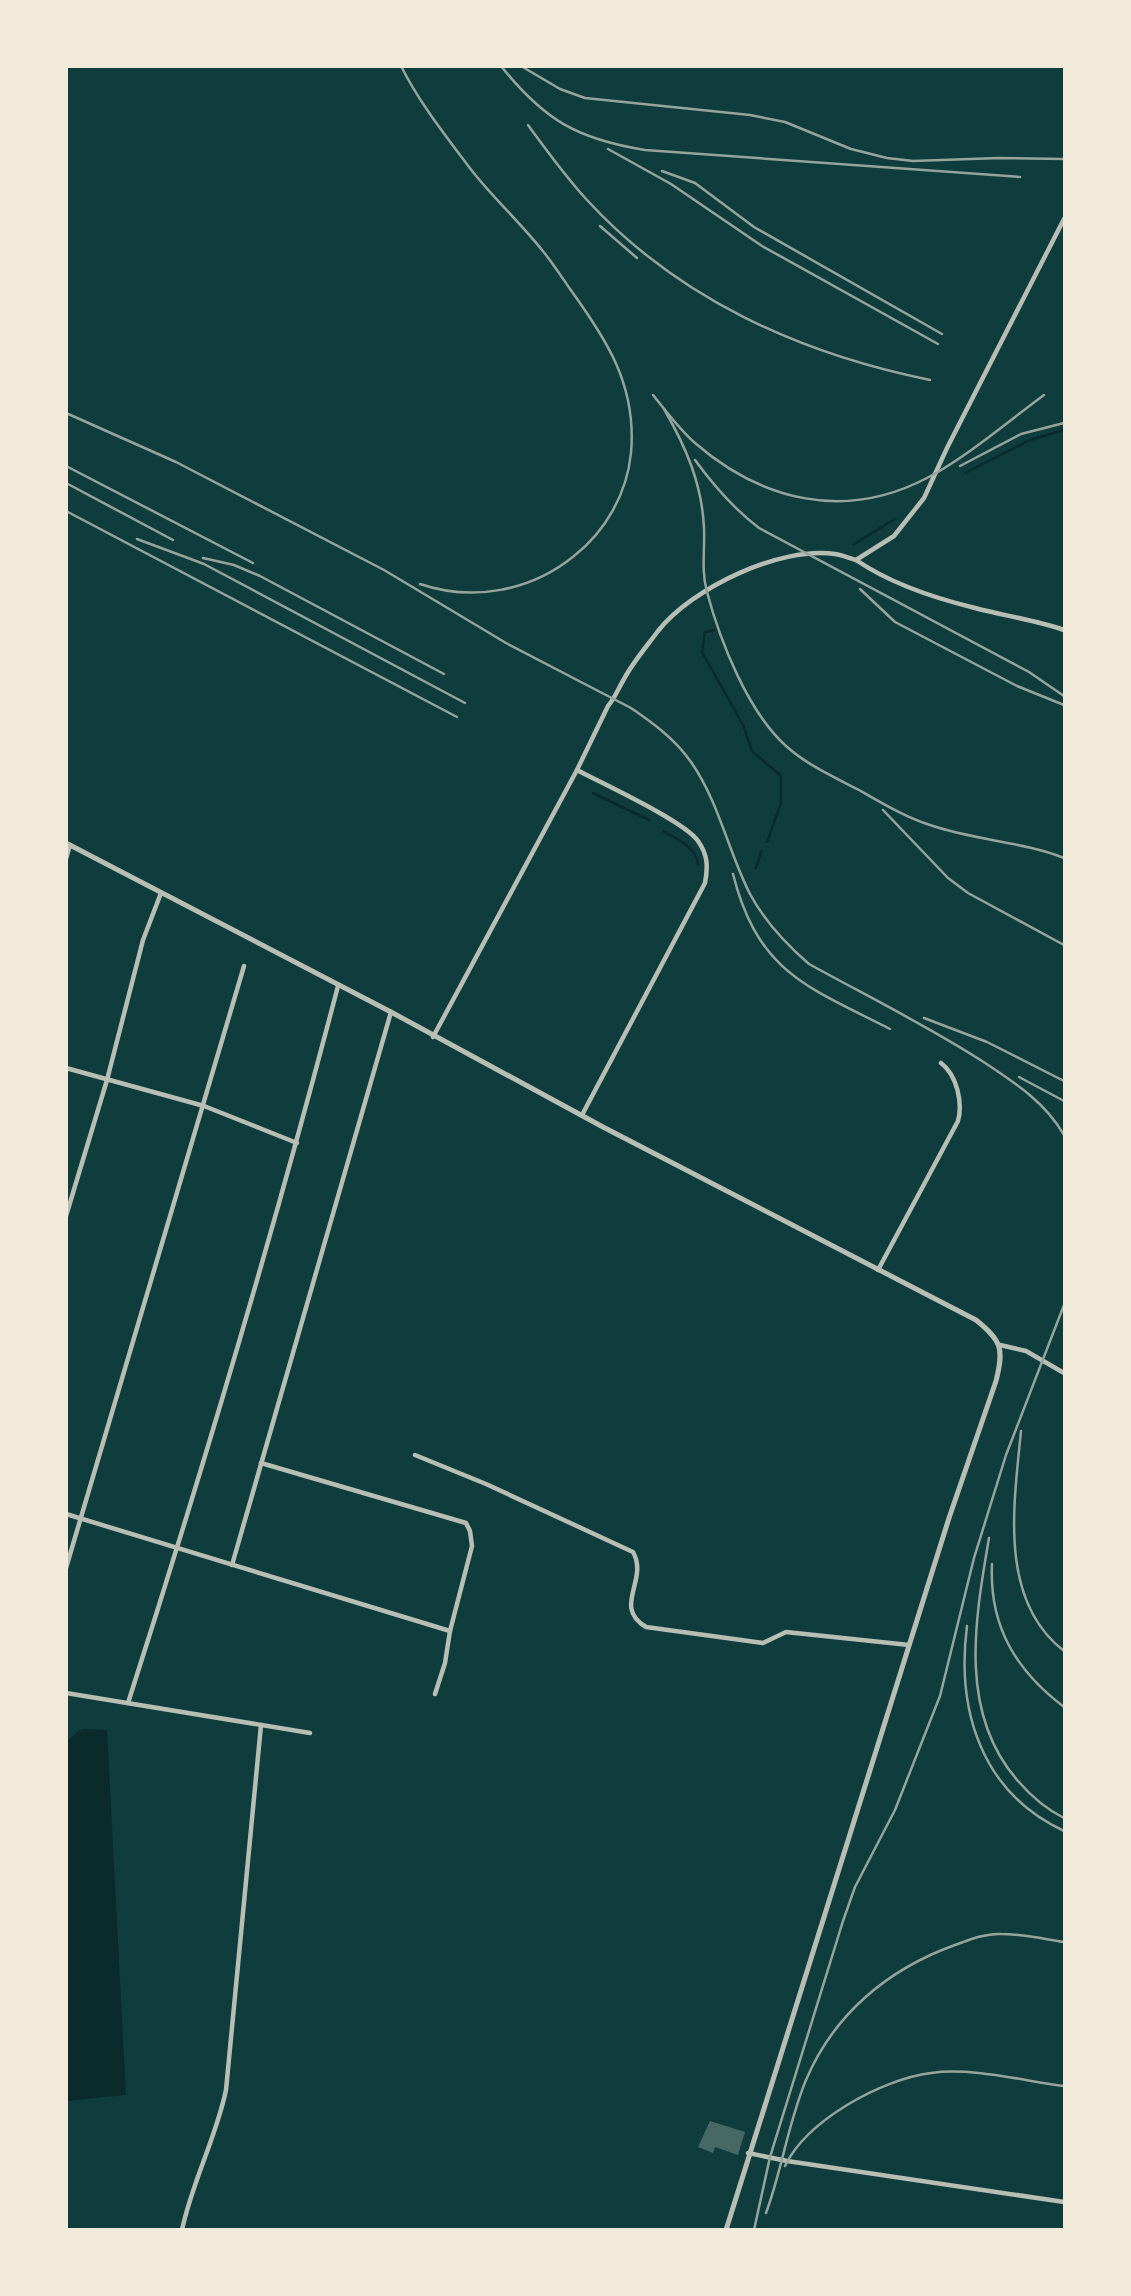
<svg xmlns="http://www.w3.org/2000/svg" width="1131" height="2296" viewBox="0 0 1131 2296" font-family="Lato,sans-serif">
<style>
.water{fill:#0a2a2b}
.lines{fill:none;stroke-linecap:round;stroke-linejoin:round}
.stream{stroke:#0a2a2b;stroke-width:2.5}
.building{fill:#486865}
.minor{stroke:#b8beb3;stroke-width:4.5}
.tertiary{stroke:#b8beb3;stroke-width:5}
.rail{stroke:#97a49c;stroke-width:2.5}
</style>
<rect width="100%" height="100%" fill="#0f3d3e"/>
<polygon class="water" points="82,1729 107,1730 126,2095 67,2101 66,1741"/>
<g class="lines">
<g class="stream">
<polyline points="965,473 1030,440 1064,430"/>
<polyline points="854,544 895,519"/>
<polyline points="714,630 705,632 702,652 743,725 752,751 781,776 781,803 767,842"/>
<polyline points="593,793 649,820"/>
<path d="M663 831C678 840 696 847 698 864"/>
<polyline points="756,868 761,851"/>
</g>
</g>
<polygon class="building" points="710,2121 745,2132 738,2155 715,2147 713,2153 698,2147"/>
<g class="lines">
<g class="minor">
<path d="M856 560C891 584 934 598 975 608 1005 616 1035 620 1064 630"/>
<path d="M577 770C603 784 684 821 698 841 708 855 708 867 705 883L582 1115"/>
<polyline points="66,859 70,845"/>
<path d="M433 1037 577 770 608 706C615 698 618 689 624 679 633 662 647 646 658 631 692 588 780 546 835 554 842 555 849 558 856 560L894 536 924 498 947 448 1064 219"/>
<polyline points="66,1068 204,1106 297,1143"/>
<polyline points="66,1216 107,1080 143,940 161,893"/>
<path d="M878 1270 958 1121C963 1103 957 1075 941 1063"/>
<polyline points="1000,1345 1026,1351 1064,1373"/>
<path d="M415 1455 486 1484 633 1552C649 1580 612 1607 646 1627L763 1643 786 1632 909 1645"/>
<polyline points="261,1463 466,1523 470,1531 472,1546 450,1631 445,1663 435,1694"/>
<polyline points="66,1514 450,1631"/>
<polyline points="232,1565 391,1012"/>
<polyline points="66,1568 244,966"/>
<polyline points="66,1693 310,1733"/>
<path d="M128 1703C204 1466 275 1227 338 986"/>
<polyline points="748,2153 787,2161 1064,2202"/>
<path d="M182 2230C192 2182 216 2138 226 2090L261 1725"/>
</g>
<path class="tertiary" d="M66 843 391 1012 603 1127 976 1320C1002 1341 1004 1349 996 1381L949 1518 726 2230"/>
<g class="rail">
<path d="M401 66C419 102 445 135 469 167 491 196 519 221 542 250 552 262 561 276 570 289 607 340 637 386 631 453 627 493 606 531 574 556 531 591 473 602 420 584"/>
<path d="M501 66C544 120 577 139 645 150L1020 177"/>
<polyline points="521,66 560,89 585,98 750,115 785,122 851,149 887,158 913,161 999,158 1064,159"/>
<path d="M528 125C547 151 565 176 587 200 678 299 801 354 930 380"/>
<polyline points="608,149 671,184 762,246 938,344"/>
<polyline points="662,171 695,183 754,227 942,334"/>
<polyline points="600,226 637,258"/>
<path d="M653 395C666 411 679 429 695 443 762 501 845 521 927 478 968 456 1006 423 1044 395"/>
<path d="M664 409C686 447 702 484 704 528 705 550 701 571 707 592 720 641 748 712 786 746 807 765 834 777 859 790 882 803 905 817 930 825 973 840 1024 842 1064 858"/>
<path d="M66 413 176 462 384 570 506 643 631 708C653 723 675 739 691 762 719 802 728 851 750 894 765 922 786 944 809 964 867 996 926 1025 982 1061 1014 1082 1045 1102 1064 1135"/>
<path d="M695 460C714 486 734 509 759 528L1029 672 1064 696"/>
<polyline points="66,466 253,563"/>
<polyline points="960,466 1021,434 1064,423"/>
<polyline points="66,483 173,540"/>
<polyline points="66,511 457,717"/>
<polyline points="137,539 204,564 465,703"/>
<polyline points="203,558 234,565 260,576 444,674"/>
<polyline points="860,589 895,622 1017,686 1064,705"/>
<polyline points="883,810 948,878 968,893 1064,945"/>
<path d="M733 874C758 973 808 987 890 1029"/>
<polyline points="924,1018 987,1042 1064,1081"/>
<polyline points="1019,1077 1064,1101"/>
<path d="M1021 1431C1014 1504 998 1600 1064 1651"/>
<path d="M989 1538C975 1620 958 1713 1018 1781 1031 1796 1046 1809 1064 1818"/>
<path d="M992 1564C989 1626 1016 1671 1064 1707"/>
<path d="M967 1626C956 1711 982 1793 1064 1831"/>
<path d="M785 2166C807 2120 882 2079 931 2073 972 2067 1024 2081 1064 2086"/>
<path d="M766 2213C782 2170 788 2123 806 2080 834 2014 888 1969 955 1945 969 1940 986 1933 1001 1934 1022 1934 1044 1939 1064 1942"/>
<polyline points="754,2230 770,2157 843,1921 855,1887 895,1810 940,1696 974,1558 1006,1455 1064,1305"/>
</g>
</g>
<rect width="1131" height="2296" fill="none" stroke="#f1e9da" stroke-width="136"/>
</svg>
